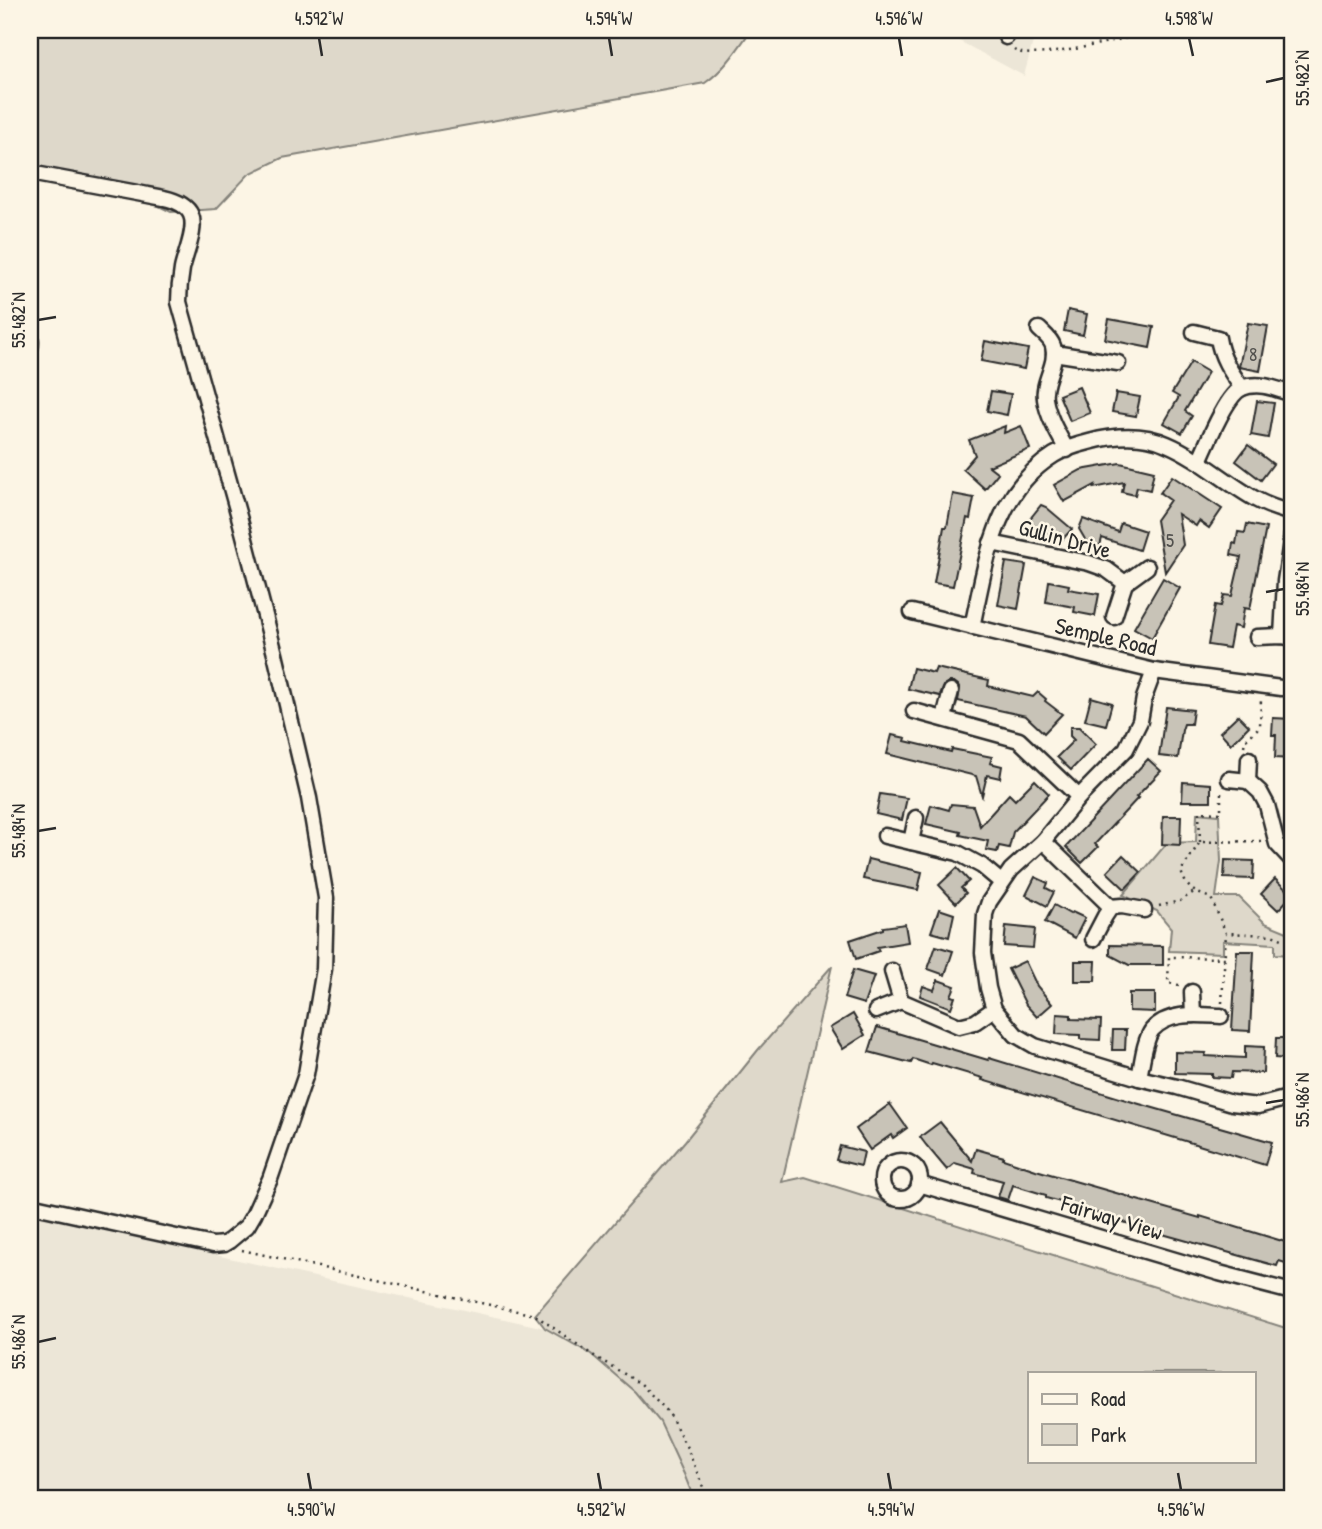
<svg xmlns="http://www.w3.org/2000/svg" width="1322" height="1529" viewBox="0 0 1322 1529" font-family="'Patrick Hand',sans-serif">
<style>
.built{fill:#ece6d7}
.green{fill:#ded8ca;stroke:#84827a;stroke-width:2;fill-rule:evenodd}
.building{fill:#c8c3b7;stroke:#2b2b2b;stroke-width:2}
.lines{fill:none;stroke-linecap:round;stroke-linejoin:round}
.minor-casing{stroke:#2b2b2b;stroke-width:19}
.path{stroke:#2b2b2b;stroke-width:2.5;stroke-dasharray:2 5;stroke-linecap:butt}
.minor{stroke:#fcf5e5;stroke-width:14}
.ticks{fill:none;stroke:#2b2b2b;stroke-width:2.5}
.labels{text-anchor:middle;dominant-baseline:central;stroke-width:5;stroke-linejoin:round;paint-order:stroke}
.number-label{font-size:19px;fill:#52514e}
.street-label{font-size:23px;fill:#2b2b2b;stroke:#fcf5e5}
.neatline{fill:none;stroke:#2b2b2b;stroke-width:2.5}
.ticks-label{font-size:18px;text-anchor:middle;fill:#2b2b2b}
</style>
<rect width="100%" height="100%" fill="#fcf5e5"/>
<filter id="ink" filterUnits="userSpaceOnUse"><feTurbulence type="fractalNoise" baseFrequency=".0143" numOctaves="2"/><feDisplacementMap in="SourceGraphic" scale="14" xChannelSelector="R" yChannelSelector="G"/><feConvolveMatrix kernelMatrix="1 2 1 2 8 2 1 2 1" color-interpolation-filters="sRGB"/></filter>
<g filter="url(#ink)">
<g class="built">
<polygon points="939,30 1036,30 1024,76"/>
<polygon points="30,1214 545,1328 591,1354 635,1392 660,1421 684,1474 694,1499 30,1499"/>
</g>
<g class="green">
<path d="M30 30H751C737 50 725 69 705 83L282 158 249 174 216 209 171 212 159 206 125 197 30 181Z"/>
<path d="M30 317C42 336 44 347 30 365Z"/>
<polygon points="1197,813 1219,815 1221,861 1216,897 1239,897 1265,923 1292,934 1292,955 1275,954 1275,944 1223,941 1223,953 1169,951 1171,928 1157,911 1123,895 1167,843 1196,842"/>
<path d="M832 966 782 1182 805 1177 1292 1330V1499H694L684 1474 660 1422 635 1392 591 1354 545 1328 535 1315 685 1141 758 1050ZM1254 1373V1461H1030V1373Z"/>
</g>
<g class="building">
<polygon points="1068,310 1087,314 1083,335 1064,331"/>
<polygon points="1109,319 1154,327 1150,348 1105,339"/>
<polygon points="1248,323 1268,326 1260,371 1239,367"/>
<polygon points="985,341 1028,349 1024,369 981,361"/>
<polygon points="1191,362 1208,372 1185,411 1192,416 1182,433 1164,423 1179,397 1172,393"/>
<polygon points="1079,387 1090,413 1070,421 1059,395"/>
<polygon points="991,391 1011,394 1007,415 987,411"/>
<polygon points="1116,393 1140,397 1136,416 1112,412"/>
<polygon points="1257,401 1274,403 1268,438 1251,435"/>
<polygon points="1005,426 1004,433 1021,426 1030,449 989,466 998,473 985,489 963,469 975,455 969,440"/>
<polygon points="1248,445 1273,464 1261,480 1236,461"/>
<polygon points="1120,463 1154,471 1150,490 1137,487 1135,495 1122,492 1124,482 1094,488 1095,485 1064,502 1054,485 1081,470"/>
<polygon points="1172,476 1222,509 1209,528 1199,521 1196,526 1178,514 1183,545 1165,572 1156,520 1170,500 1160,493"/>
<polygon points="953,494 974,498 970,519 967,518 953,586 934,583 944,527 947,527"/>
<polygon points="1041,505 1046,507 1072,529 1059,543 1045,530 1039,537 1025,525"/>
<polygon points="1083,519 1118,532 1121,523 1145,531 1139,550 1102,538 1100,546 1086,541 1079,529"/>
<polygon points="1247,524 1266,528 1250,609 1244,608 1241,628 1233,626 1229,648 1208,645 1215,605 1221,606 1224,595 1232,596 1233,591 1241,557 1231,555 1233,543 1236,544 1238,532 1245,533"/>
<polygon points="1006,562 1026,565 1018,609 998,605"/>
<polygon points="1163,578 1180,588 1152,638 1134,628"/>
<polygon points="1049,581 1069,585 1068,589 1099,594 1095,616 1074,612 1075,607 1046,602"/>
<polygon points="913,668 934,673 936,668 989,680 988,686 1033,697 1038,692 1046,699 1045,701 1062,714 1044,733 1026,716 958,701 960,689 958,685 954,682 949,682 945,684 940,696 908,689"/>
<polygon points="1091,697 1112,703 1106,725 1085,720"/>
<polygon points="1166,707 1193,710 1191,724 1184,724 1182,730 1178,758 1159,756"/>
<polygon points="1238,715 1249,726 1231,744 1220,732"/>
<polygon points="1273,718 1292,719 1292,759 1275,758 1276,735 1272,735"/>
<polygon points="1070,727 1079,727 1096,744 1071,770 1057,757 1074,740 1070,736"/>
<polygon points="892,735 906,738 905,741 930,747 951,752 952,749 992,757 990,763 1002,766 1000,778 987,775 982,796 976,776 887,754"/>
<polygon points="1148,759 1161,771 1136,797 1138,798 1095,844 1098,847 1082,863 1066,847"/>
<polygon points="1035,780 1049,794 1013,832 1009,848 999,846 997,852 986,850 988,841 960,835 961,832 926,824 931,805 949,810 951,804 973,806 980,826 1009,794 1015,800"/>
<polygon points="1183,782 1211,784 1211,801 1182,801"/>
<polygon points="880,794 907,798 902,820 876,814"/>
<polygon points="1163,816 1181,816 1180,845 1162,844"/>
<polygon points="1123,855 1141,872 1125,889 1107,872"/>
<polygon points="868,859 922,872 918,890 863,879"/>
<polygon points="1225,860 1254,861 1253,879 1224,878"/>
<polygon points="957,868 969,881 961,888 966,893 956,903 939,885"/>
<polygon points="1035,877 1048,883 1046,888 1054,892 1047,906 1026,895"/>
<polygon points="1275,879 1292,895 1278,910 1261,894"/>
<polygon points="1054,905 1070,914 1072,912 1085,918 1075,938 1045,922"/>
<polygon points="939,909 954,914 949,937 931,932"/>
<polygon points="905,924 908,942 877,947 879,951 856,959 850,940 883,929 883,927"/>
<polygon points="1006,926 1035,929 1033,948 1004,946"/>
<polygon points="1110,945 1163,946 1163,965 1129,965 1110,955"/>
<polygon points="936,946 953,951 945,975 928,969"/>
<polygon points="1237,951 1254,951 1250,1031 1232,1030"/>
<polygon points="1025,961 1037,986 1052,1004 1037,1017 1026,1005 1008,969"/>
<polygon points="1075,961 1096,961 1095,981 1075,981"/>
<polygon points="853,970 874,976 864,1004 844,998"/>
<polygon points="938,980 955,986 951,996 955,997 951,1008 920,996 923,986 934,990"/>
<polygon points="1129,993 1155,993 1155,1012 1129,1011"/>
<polygon points="853,1014 865,1035 843,1049 830,1028"/>
<polygon points="1057,1014 1071,1015 1071,1019 1101,1020 1100,1040 1080,1039 1080,1035 1056,1034"/>
<polygon points="877,1027 988,1060 989,1058 1136,1103 1272,1142 1265,1165 982,1080 983,1078 932,1063 931,1065 913,1059 911,1063 869,1052"/>
<polygon points="1113,1030 1126,1030 1125,1050 1112,1050"/>
<polygon points="1276,1038 1288,1038 1287,1059 1275,1058"/>
<polygon points="1245,1046 1264,1047 1263,1073 1232,1072 1231,1078 1212,1077 1212,1074 1175,1073 1175,1052 1206,1053 1205,1056 1245,1058"/>
<polygon points="890,1104 907,1128 893,1138 891,1135 870,1150 856,1129"/>
<polygon points="940,1122 972,1161 976,1149 1004,1157 1003,1159 1036,1170 1130,1197 1130,1198 1200,1218 1200,1216 1292,1244 1292,1265 1279,1261 1277,1266 1148,1230 1111,1218 1111,1217 1063,1204 1064,1203 1046,1198 1046,1195 1013,1185 1008,1200 998,1197 1003,1181 974,1173 975,1169 955,1163 947,1170 926,1145 920,1137"/>
<polygon points="840,1146 864,1152 861,1166 836,1160"/>
</g>
<g class="lines">
<g class="minor-casing">
<g id="minor">
<polyline points="1006,37 1007,30"/>
<path d="M30 173 164 198C173 200 187 205 191 215 197 229 185 254 182 269 180 280 179 290 179 302L240 520 275 654 309 798 326 898 324 969 306 1074 270 1179 254 1214 247 1226 229 1241 224 1244 213 1245 30 1205"/>
<path d="M1039 329C1044 334 1051 339 1053 346 1058 364 1042 381 1045 399 1048 417 1058 434 1067 450"/>
<path d="M1194 332 1218 338C1221 358 1231 372 1242 388 1226 395 1207 444 1199 461"/>
<polyline points="1054,353 1118,363"/>
<path d="M1242 388C1259 381 1276 389 1292 394"/>
<polyline points="991,543 1089,563 1106,569 1125,583"/>
<polyline points="912,612 1154,671 1281,688 1292,688"/>
<polyline points="1114,617 1125,583 1147,567"/>
<path d="M972 627C986 564 993 493 1054 455 1064 449 1077 445 1089 442 1115 435 1142 433 1167 444 1200 458 1226 483 1257 500 1268 506 1281 510 1292 513"/>
<polyline points="1282,636 1285,581 1292,535"/>
<polyline points="1257,637 1282,636 1292,638"/>
<polyline points="1154,671 1144,698 1140,721 1126,749 1079,797 1043,841 1011,870 989,902 985,914 983,953 988,988 994,1009 1016,1035 1035,1046 1139,1078 1177,1087 1232,1103 1258,1106 1292,1097"/>
<polyline points="914,711 1019,740 1079,797"/>
<polyline points="944,718 951,691"/>
<polyline points="1229,779 1248,781 1249,759"/>
<polyline points="1248,781 1260,792 1267,805 1277,844 1292,860"/>
<polyline points="885,836 958,853 982,866 1001,882"/>
<polyline points="1043,841 1111,907"/>
<polyline points="911,842 916,818"/>
<polyline points="1093,939 1105,916 1111,907 1122,906 1144,910"/>
<polyline points="1192,992 1193,1015"/>
<polyline points="901,1001 959,1026 975,1022 994,1009"/>
<polyline points="876,1011 901,1001 892,971"/>
<path d="M1139 1078C1142 1064 1144 1041 1152 1030 1168 1011 1199 1015 1221 1016"/>
<circle cx="901" cy="1180" r="19"/>
<polyline points="919,1184 1219,1273 1292,1292"/>
</g>
</g>
<g class="path">
<polyline points="1286,30 1292,33"/>
<path d="M1014 50C1033 64 1134 35 1161 30"/>
<polyline points="1244,746 1245,741 1260,726 1261,699"/>
<path d="M1261 841 1200 842 1181 871C1187 890 1194 892 1211 898L1226 933 1272 935 1292 943"/>
<polyline points="1200,842 1199,812 1221,813 1221,791"/>
<polyline points="1159,906 1180,901 1194,892"/>
<polyline points="1179,985 1168,983 1169,957 1225,958"/>
<polyline points="1222,1003 1226,933"/>
<polyline points="242,1250 535,1315 591,1354 641,1384 669,1413 687,1448 708,1499"/>
</g>
<use href="#minor" class="minor"/>
</g>
</g>
<path class="ticks" d="M319 38 322 56M609 38 612 56M899 38 902 56M1189 38 1193 56M1266 82 1284 78M38 320 56 317M1266 592 1284 589M38 831 56 828M1266 1103 1284 1100M38 1342 56 1338M308 1473 311 1490M598 1473 601 1490M888 1473 891 1490M1178 1473 1181 1490"/>
<g class="labels">
<g class="number-label">
<text x="1253" y="354">8</text>
<text x="1170" y="540">5</text>
</g>
<g class="street-label">
<text transform="translate(1065 538) rotate(15)">Gullin Drive</text>
<text transform="translate(1106 636) rotate(13)">Semple Road</text>
<text transform="translate(1112 1217) rotate(17)">Fairway View</text>
</g>
</g>
<rect width="1322" height="1529" fill="none" stroke="#fcf5e5" stroke-width="77"/>
<rect x="1028" y="1372" width="228" height="91" fill="#fcf5e5" stroke="#a8a49b" stroke-width="2"/>
<rect x="1042" y="1394" width="35" height="10" fill="#fcf5e5" stroke="#a8a49b" stroke-width="2"/>
<text x="1091" y="1406" font-size="21" fill="#2b2b2b">Road</text>
<rect x="1042" y="1424" width="35" height="21" fill="#ded8ca" stroke="#a8a49b" stroke-width="2"/>
<text x="1091" y="1442" font-size="21" fill="#2b2b2b">Park</text>
<rect x="38" y="38" width="1246" height="1452" class="neatline"/>
<g class="ticks-label">
<text x="319" y="25">4.592°W</text>
<text x="609" y="25">4.594°W</text>
<text x="899" y="25">4.596°W</text>
<text x="1189" y="25">4.598°W</text>
<text transform="translate(1303 78) rotate(-90)" y="6">55.482°N</text>
<text transform="translate(19 320) rotate(-90)" y="6">55.482°N</text>
<text transform="translate(1303 589) rotate(-90)" y="6">55.484°N</text>
<text transform="translate(19 831) rotate(-90)" y="6">55.484°N</text>
<text transform="translate(1303 1100) rotate(-90)" y="6">55.486°N</text>
<text transform="translate(19 1342) rotate(-90)" y="6">55.486°N</text>
<text x="311" y="1516">4.590°W</text>
<text x="601" y="1516">4.592°W</text>
<text x="891" y="1516">4.594°W</text>
<text x="1181" y="1516">4.596°W</text>
</g>
</svg>
